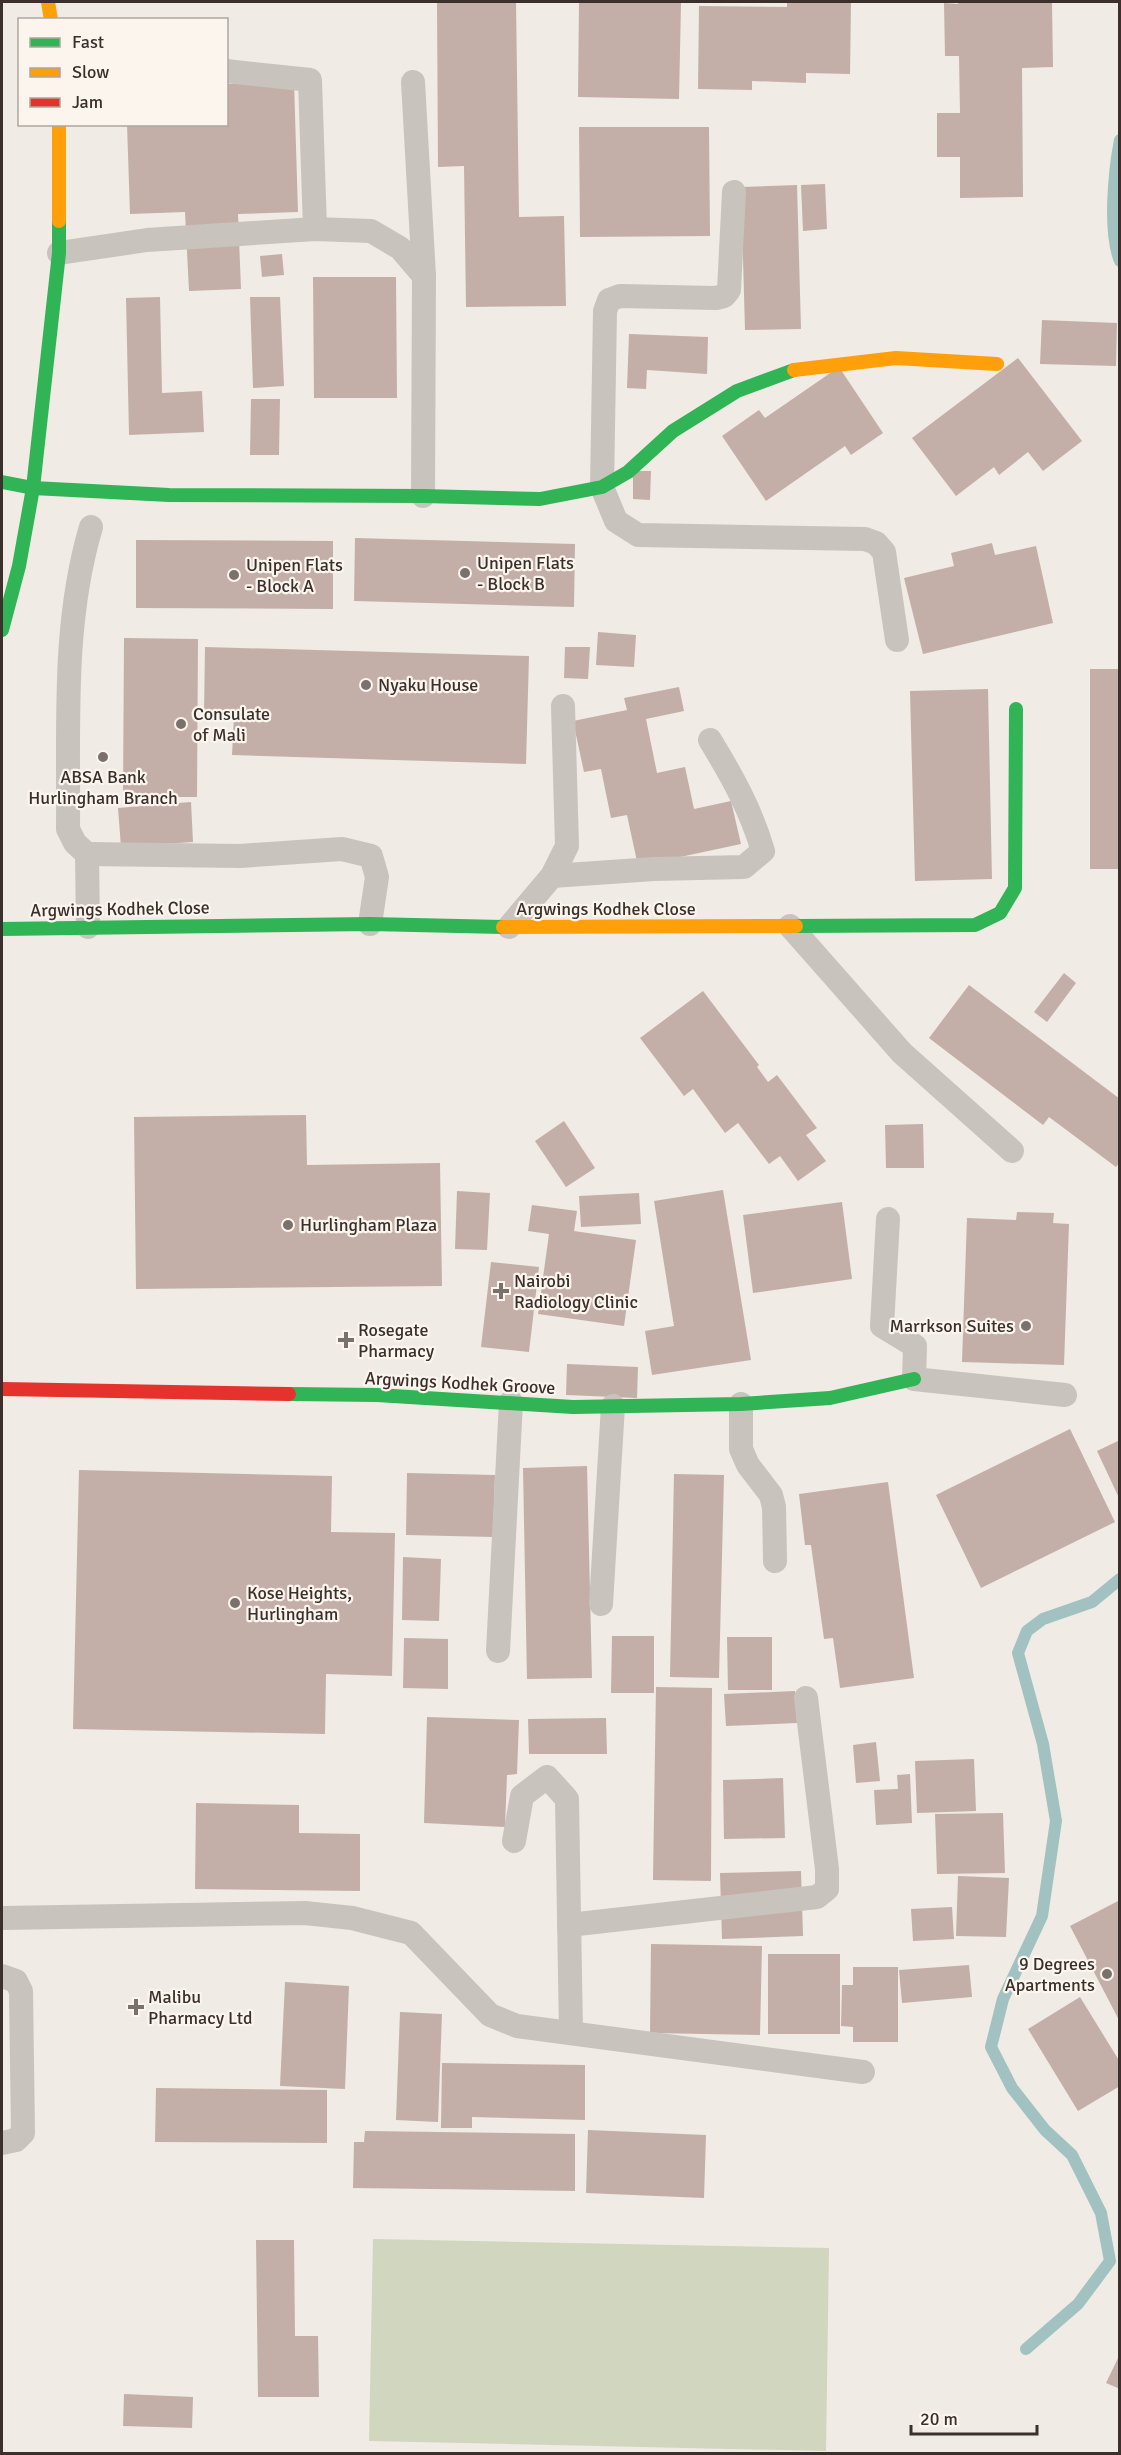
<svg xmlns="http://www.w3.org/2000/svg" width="1121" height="2455" viewBox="0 0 1121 2455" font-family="Signika,sans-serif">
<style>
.green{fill:#d1d6bf}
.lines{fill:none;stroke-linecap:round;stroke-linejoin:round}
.stream{stroke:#a1c2c1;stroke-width:12}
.building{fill:#c3afa7}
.lane{stroke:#c9c3be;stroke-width:24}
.fast{stroke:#30b455;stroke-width:14}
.slow{stroke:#ff9f0a;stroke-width:14}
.jam{stroke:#e5322d;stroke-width:14}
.poi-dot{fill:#7a716c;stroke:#fbf5ee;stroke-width:2}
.labels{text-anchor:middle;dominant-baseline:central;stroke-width:4.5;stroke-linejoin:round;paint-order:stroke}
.poi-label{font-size:18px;fill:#3b302b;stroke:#fbf5ee;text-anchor:start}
.street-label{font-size:18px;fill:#3b302b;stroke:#fbf5ee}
</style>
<rect width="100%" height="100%" fill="#f0ebe5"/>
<polygon class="green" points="373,2239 829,2248 826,2451 369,2441"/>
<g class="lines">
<g class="stream">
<path d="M1120 140C1114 171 1108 232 1120 261"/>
<polyline points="1026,2349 1078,2304 1110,2261 1101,2213 1072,2155 1045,2130 1012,2088 991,2047 1003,1999 1042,1916 1056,1821 1043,1744 1018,1653 1027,1631 1043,1619 1092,1602 1120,1579"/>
</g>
</g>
<g class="building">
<polygon points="437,2 516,2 519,217 564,216 566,306 466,307 464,166 438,167"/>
<polygon points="579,2 681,3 679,99 578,97"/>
<polygon points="787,2 851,2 850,74 806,73 806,83 752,81 752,90 698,89 699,6 787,7"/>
<polygon points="958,2 1052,2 1053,67 1022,68 1023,197 960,198 960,157 937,157 937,113 960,113 959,56 945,56 944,3 958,4"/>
<polygon points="294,82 298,212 238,214 241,289 189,291 185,212 130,214 127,124 226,124 226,84"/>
<polygon points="579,127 709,127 710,236 580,237"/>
<polygon points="825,184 827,229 803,231 801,185"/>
<polygon points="797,185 801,329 745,330 741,187"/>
<polygon points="282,254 284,275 262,277 260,256"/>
<polygon points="313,277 396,277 397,398 314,398"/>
<polygon points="160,297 162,393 202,391 204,432 129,435 126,298"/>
<polygon points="250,297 280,297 284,386 253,388"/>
<polygon points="1042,320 1117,323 1116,366 1040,364"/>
<polygon points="629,334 708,337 707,374 647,370 646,389 627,388"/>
<polygon points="1018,358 1082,441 1043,471 1028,452 999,475 994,467 956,496 912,438"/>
<polygon points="839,367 883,433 851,455 845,446 766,501 722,436 759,410 765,418"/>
<polygon points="251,399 280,399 279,455 250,455"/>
<polygon points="633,471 651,471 650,500 633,499"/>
<polygon points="355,538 575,544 574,607 354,601"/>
<polygon points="136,540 333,541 333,609 136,608"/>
<polygon points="992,543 995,555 1036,546 1053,623 923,654 904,578 954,566 951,553"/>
<polygon points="598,632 636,635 634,667 596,665"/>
<polygon points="124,638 198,639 197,797 123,797"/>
<polygon points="205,647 529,656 526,764 232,755 234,715 204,714"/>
<polygon points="565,647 590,647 588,679 564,678"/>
<rect x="1090" y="669" width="30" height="200"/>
<polygon points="679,687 684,711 646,719 657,773 685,767 694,809 731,801 741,844 638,866 627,815 611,818 601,769 584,772 573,721 627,710 624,698"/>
<polygon points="988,689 992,879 915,881 910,691"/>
<polygon points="191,802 193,842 121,847 118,808"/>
<polygon points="1064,973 1076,983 1047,1022 1034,1012"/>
<polygon points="969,985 1120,1099 1120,1162 1116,1167 1049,1117 1043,1125 929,1038"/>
<polygon points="703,991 759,1065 757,1067 768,1082 777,1075 817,1128 806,1135 826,1161 798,1181 780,1156 769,1164 738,1123 725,1133 693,1089 684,1096 640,1038"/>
<polygon points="306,1115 307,1165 440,1163 442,1286 136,1289 134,1117"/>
<polygon points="564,1121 595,1168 566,1187 535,1141"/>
<polygon points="923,1124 924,1168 886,1168 885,1125"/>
<polygon points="723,1190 751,1360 652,1375 645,1331 674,1326 654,1201"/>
<polygon points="457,1191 490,1193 487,1250 455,1249"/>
<polygon points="639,1193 641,1224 581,1227 579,1196"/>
<polygon points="842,1202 852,1279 753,1293 743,1215"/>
<polygon points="532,1205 577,1211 574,1231 636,1240 624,1326 538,1314 549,1234 528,1231"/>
<polygon points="1017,1212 1054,1213 1053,1223 1069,1224 1064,1365 962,1362 967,1218 1016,1220"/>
<polygon points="491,1262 539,1267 529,1352 481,1347"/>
<polygon points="567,1364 638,1367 637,1398 566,1395"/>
<polygon points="1070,1429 1115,1522 981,1588 936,1495"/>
<polygon points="1120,1440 1120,1500 1097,1451"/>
<polygon points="587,1466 592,1678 527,1679 523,1468"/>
<polygon points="79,1470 332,1476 331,1532 395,1533 392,1676 326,1674 325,1734 73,1729"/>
<polygon points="407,1473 495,1475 493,1537 406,1535"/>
<polygon points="674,1474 724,1475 719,1678 670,1677"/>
<polygon points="888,1482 914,1678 840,1688 833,1638 824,1639 811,1545 805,1545 799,1494"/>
<polygon points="403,1557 441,1559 439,1621 402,1620"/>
<polygon points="612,1636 654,1636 654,1693 611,1693"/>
<polygon points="727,1637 772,1637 772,1690 728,1690"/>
<polygon points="404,1638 448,1639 448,1689 403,1688"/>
<polygon points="656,1687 712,1688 711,1881 653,1880"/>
<polygon points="795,1691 797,1723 726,1726 724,1694"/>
<polygon points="427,1717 519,1720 517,1774 507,1775 505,1827 424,1823"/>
<polygon points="606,1718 607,1754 529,1754 528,1719"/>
<polygon points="876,1742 880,1781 856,1783 853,1745"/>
<polygon points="974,1759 976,1811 917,1813 915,1761"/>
<polygon points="910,1774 912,1823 876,1825 874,1790 898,1789 897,1775"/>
<polygon points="783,1778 785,1838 724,1839 723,1780"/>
<polygon points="196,1803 299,1805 299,1833 360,1834 360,1891 195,1889"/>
<polygon points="1003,1813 1005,1873 937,1874 935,1814"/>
<polygon points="801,1871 803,1936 722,1939 720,1873"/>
<polygon points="958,1876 1009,1878 1006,1937 956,1936"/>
<polygon points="1120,1900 1120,2022 1070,1926"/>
<polygon points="952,1907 954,1939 913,1941 911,1909"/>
<polygon points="651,1944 762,1946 760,2035 650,2033"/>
<rect x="768" y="1954" width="72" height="80"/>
<polygon points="969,1965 972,1997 902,2003 899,1970"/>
<polygon points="853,1967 898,1967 898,2042 853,2042 853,2027 841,2026 842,1985 853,1985"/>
<polygon points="285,1982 349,1986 345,2089 280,2086"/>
<polygon points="1080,1997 1120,2062 1120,2086 1078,2111 1028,2029"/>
<polygon points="400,2012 442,2014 438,2122 396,2120"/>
<polygon points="442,2063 585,2065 585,2120 472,2117 472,2128 441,2128"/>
<polygon points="156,2088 327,2090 327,2143 155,2142"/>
<polygon points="588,2130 706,2135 704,2198 586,2193"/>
<polygon points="365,2131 575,2134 575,2191 353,2188 354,2142 364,2142"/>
<polygon points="256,2240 294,2240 295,2336 318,2336 319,2397 258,2397"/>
<polygon points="1120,2354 1120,2389 1106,2383"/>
<polygon points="124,2394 193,2397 192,2428 123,2426"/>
</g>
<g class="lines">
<g class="lane">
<polyline points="226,71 310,80 315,229"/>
<polyline points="413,82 424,276 423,496"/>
<polyline points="734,192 729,290 724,296 716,298 620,296 609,300 605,311 602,487 616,521 638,535 865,539 876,543 884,552 897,640"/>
<polyline points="59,253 147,240 315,229 371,231 400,248 424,276"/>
<polyline points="87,854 240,856 342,849 371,856 377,877 370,924"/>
<path d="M552 876 654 869 744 867 763 851C751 810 732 776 710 740"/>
<polyline points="790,926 902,1053 1012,1151"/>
<path d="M88 927 87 854 75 843 68 829C69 729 62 624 91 527"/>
<polyline points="509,927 552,876 567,846 563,706"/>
<polyline points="888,1219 882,1326 915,1346 914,1379 1065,1395"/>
<polyline points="741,1404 741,1449 748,1465 771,1495 774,1507 775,1561"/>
<polyline points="601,1604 613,1406"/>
<polyline points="498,1651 511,1402"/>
<polyline points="514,1841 522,1796 547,1777 567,1799 571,2033"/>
<polyline points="2,1918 305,1913 352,1918 411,1933 490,2015 517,2026 863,2072"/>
<polyline points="569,1925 817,1897 827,1889 827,1869 806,1698"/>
<polyline points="2,1976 16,1981 21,1991 23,2133 16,2140 2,2143"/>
</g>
<g class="fast">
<polyline points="2,482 33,488 169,495 423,496 540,499 602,487 628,472 673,431 737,391 794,370"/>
<polyline points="2,630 19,566 33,488 59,253 59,221"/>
<polyline points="796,926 975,925 1000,913 1015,888 1016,709"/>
<polyline points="2,929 370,924 503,927"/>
<polyline points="289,1394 377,1395 573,1407 741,1404 830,1398 914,1379"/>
</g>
<g class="slow">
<polyline points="48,2 51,20"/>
<polyline points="59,124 59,221"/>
<polyline points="794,370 896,358 997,364"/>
<polyline points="503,927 796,926"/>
</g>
<polyline class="jam" points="2,1389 289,1394"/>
</g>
<g class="poi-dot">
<circle cx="465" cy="573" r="6"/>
<circle cx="234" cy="575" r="6"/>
<circle cx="366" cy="685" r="6"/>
<circle cx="181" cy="724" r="6"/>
<circle cx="103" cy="757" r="6"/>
<circle cx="288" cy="1225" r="6"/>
<path d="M498 1282h6v6h6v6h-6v6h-6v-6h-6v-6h6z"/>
<circle cx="1026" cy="1326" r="6"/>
<path d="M343 1331h6v6h6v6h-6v6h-6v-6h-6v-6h6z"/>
<circle cx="235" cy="1603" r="6"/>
<circle cx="1107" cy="1974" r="6"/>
<path d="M133 1998h6v6h6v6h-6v6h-6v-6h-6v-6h6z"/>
</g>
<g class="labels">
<g class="poi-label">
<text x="477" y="563">Unipen Flats<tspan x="477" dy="21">- Block B</tspan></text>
<text x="246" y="565">Unipen Flats<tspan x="246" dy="21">- Block A</tspan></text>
<text x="378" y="685">Nyaku House</text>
<text x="193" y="714">Consulate<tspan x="193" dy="21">of Mali</tspan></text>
<text x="103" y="777" text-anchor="middle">ABSA Bank<tspan x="103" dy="21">Hurlingham Branch</tspan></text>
<text x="300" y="1225">Hurlingham Plaza</text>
<text x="514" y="1281">Nairobi<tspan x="514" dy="21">Radiology Clinic</tspan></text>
<text x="1014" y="1326" text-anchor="end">Marrkson Suites</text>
<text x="358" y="1330">Rosegate<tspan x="358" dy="21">Pharmacy</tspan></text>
<text x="247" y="1593">Kose Heights,<tspan x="247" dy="21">Hurlingham</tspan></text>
<text x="1095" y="1964" text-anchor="end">9 Degrees<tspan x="1095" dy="21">Apartments</tspan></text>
<text x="148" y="1997">Malibu<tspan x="148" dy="21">Pharmacy Ltd</tspan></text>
</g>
<g class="street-label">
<text transform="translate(120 909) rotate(-1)">Argwings Kodhek Close</text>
<text x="606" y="909">Argwings Kodhek Close</text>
<text transform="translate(460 1383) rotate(3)">Argwings Kodhek Groove</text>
</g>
</g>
<rect width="1121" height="2455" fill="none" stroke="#3b302b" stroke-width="6"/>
<rect x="18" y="18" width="210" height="108" fill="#fbf5ee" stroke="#aea6a0" stroke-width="1.5"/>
<rect x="30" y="38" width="30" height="9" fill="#30b455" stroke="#aea6a0" stroke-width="1.5"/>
<text x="72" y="48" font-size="18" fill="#3b302b">Fast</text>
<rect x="30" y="68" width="30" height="9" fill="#ff9f0a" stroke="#aea6a0" stroke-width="1.5"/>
<text x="72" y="78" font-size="18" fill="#3b302b">Slow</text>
<rect x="30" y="98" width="30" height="9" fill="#e5322d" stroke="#aea6a0" stroke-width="1.5"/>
<text x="72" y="108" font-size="18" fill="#3b302b">Jam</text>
<path d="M911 2425v9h126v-9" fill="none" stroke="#3b302b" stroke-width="3"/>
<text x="920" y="2425" font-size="18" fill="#3b302b" stroke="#fbf5ee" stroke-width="4.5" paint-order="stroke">20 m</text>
</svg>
